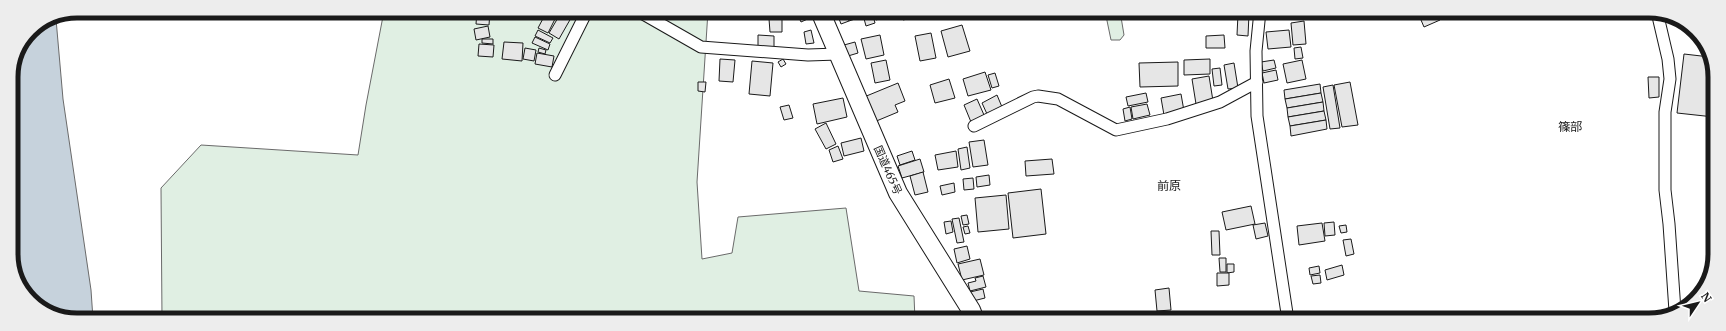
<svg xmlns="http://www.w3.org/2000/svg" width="1726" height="331" viewBox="0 0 1726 331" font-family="Merriweather,'Noto Sans JP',serif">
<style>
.green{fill:#e0efe3;stroke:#6a6a6a}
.water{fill:#c6d2dc;stroke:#6a6a6a}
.building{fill:#e6e6e6;stroke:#1a1a1a}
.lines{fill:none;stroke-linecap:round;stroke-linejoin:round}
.minor-casing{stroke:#1a1a1a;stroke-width:13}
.trunk-casing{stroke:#1a1a1a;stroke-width:20}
.minor{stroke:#fff;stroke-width:11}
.trunk{stroke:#fff;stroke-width:18}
.labels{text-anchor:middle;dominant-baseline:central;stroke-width:3;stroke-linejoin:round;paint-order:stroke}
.street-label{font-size:11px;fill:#1a1a1a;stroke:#fff}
.neighbourhood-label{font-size:12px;fill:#1a1a1a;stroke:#fff}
.rim{fill:none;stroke:#1a1a1a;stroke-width:5}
</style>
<rect width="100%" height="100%" fill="#fff"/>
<g class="green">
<polygon points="384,11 708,11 697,182 702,259 732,253 738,217 846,208 859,291 914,296 915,320 162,319 161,188 201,145 358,155 366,105"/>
<polygon points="1105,11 1120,11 1124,35 1120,40 1111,40"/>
</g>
<polygon class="water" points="56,19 63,99 91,290 93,319 68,319 33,303 13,271 11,77 16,52 30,30"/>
<g class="building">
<polygon points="477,11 490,11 489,25 476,24"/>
<polygon points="492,11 521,11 521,18 492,17"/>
<polygon points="547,11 559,11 548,33 538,28"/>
<polygon points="562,11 575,11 559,39 549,33"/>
<polygon points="796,11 809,11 812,17 801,22"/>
<polygon points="850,11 859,11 861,17 849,21 847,13"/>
<polygon points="873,11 888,11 889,16 876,20"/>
<polygon points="901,11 934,11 934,13 903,20"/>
<rect x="1165" y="11" width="22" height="5"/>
<polygon points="872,12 875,23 866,26 863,15"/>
<polygon points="1423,12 1437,12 1440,20 1424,27 1418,13"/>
<polygon points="1445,12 1458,12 1458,13 1445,19 1442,13"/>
<polygon points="846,14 849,21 841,24 838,16"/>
<polygon points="1238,14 1249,14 1248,36 1237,35"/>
<polygon points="769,19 782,19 782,32 770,32"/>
<polygon points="1304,21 1306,44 1293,45 1291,23"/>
<polygon points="962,25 970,51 948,57 941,31"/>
<polygon points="488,26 490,37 476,40 474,29"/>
<polygon points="538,30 553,38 550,43 535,36"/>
<polygon points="811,30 814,43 806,44 804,32"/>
<polygon points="1289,30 1291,47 1268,49 1266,32"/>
<polygon points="931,33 936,58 920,61 915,36"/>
<polygon points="758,35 774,36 774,48 758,47"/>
<polygon points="880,35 884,55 866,59 861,39"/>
<polygon points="1224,35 1225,48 1206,48 1206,36"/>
<polygon points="535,37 550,44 548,50 532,43"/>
<polygon points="482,39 493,39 493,44 482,43"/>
<polygon points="504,42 523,43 522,61 502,59"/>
<polygon points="855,42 858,53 848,56 844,45"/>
<polygon points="479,44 494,45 493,57 478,56"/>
<polygon points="1301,47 1303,58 1295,59 1294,48"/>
<polygon points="525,48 536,50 534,61 523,59"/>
<polygon points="539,48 546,50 545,54 538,52"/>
<polygon points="537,53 554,56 552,67 535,64"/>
<polygon points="1684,54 1710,57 1714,64 1714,117 1677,113"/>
<polygon points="720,59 735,60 733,82 719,81"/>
<polygon points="783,59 786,64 781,67 778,62"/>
<polygon points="1210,59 1210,74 1184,75 1184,60"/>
<polygon points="886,60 890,80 875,83 871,63"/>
<polygon points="1274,60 1276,68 1263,71 1261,62"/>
<polygon points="1302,60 1306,79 1287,83 1283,64"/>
<polygon points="752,61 773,63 770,96 749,94"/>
<polygon points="1178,62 1178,86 1140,87 1139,63"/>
<polygon points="1234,63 1238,88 1228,89 1224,65"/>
<polygon points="1220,68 1222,85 1214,86 1212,69"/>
<polygon points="1276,70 1278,80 1264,83 1262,73"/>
<polygon points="985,72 991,90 968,96 963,79"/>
<polygon points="995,73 999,86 992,88 988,75"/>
<polygon points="1209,76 1213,101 1196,104 1192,79"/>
<polygon points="1648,77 1659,77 1659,97 1649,98"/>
<polygon points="949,79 955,98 935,103 930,85"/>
<polygon points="698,82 706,82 705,92 698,91"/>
<polygon points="1350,82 1358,125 1342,127 1334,85"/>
<polygon points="898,83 905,101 895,105 898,112 874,122 864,97"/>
<polygon points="1320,84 1321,93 1285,99 1284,90"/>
<polygon points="1333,85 1340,128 1330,129 1323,87"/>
<polygon points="1146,93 1148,102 1128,106 1126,97"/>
<polygon points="1321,93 1323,102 1287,108 1285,99"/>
<polygon points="1181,94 1184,111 1164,115 1161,98"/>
<polygon points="997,95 1002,107 987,114 982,103"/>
<polygon points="843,98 847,117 817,124 813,104"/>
<polygon points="977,99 984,115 971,122 964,105"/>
<polygon points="1323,102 1324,111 1288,117 1287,108"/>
<polygon points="1147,104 1150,115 1133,119 1131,107"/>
<polygon points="789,105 793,118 784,120 780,107"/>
<polygon points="1130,107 1132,119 1125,121 1123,109"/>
<polygon points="1324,111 1326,120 1290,126 1288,117"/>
<polygon points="1326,120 1327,129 1291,136 1290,126"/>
<polygon points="826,123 836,144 826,149 815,129"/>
<polygon points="861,138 864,151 844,156 841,143"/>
<polygon points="984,140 988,165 973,167 969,142"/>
<polygon points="838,146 843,159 833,162 829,150"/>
<polygon points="967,147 970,168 961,170 958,149"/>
<polygon points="912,151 915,160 900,165 897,156"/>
<polygon points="956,151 958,167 938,170 935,155"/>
<polygon points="920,159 924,172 902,178 898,166"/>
<polygon points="1052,159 1054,174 1026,176 1025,161"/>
<polygon points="923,172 928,192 915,195 910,176"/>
<polygon points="989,175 990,185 977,187 976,177"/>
<polygon points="973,178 974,189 964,190 963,179"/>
<polygon points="954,183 955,192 942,195 940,186"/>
<polygon points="1041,189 1046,234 1013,238 1008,193"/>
<polygon points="1006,195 1009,229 978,232 975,198"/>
<polygon points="1251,206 1255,224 1226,230 1222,212"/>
<polygon points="967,215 969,224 963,225 961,216"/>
<polygon points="959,218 964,242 957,243 952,219"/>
<polygon points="951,221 953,232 946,234 944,222"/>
<polygon points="1334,222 1335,235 1325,236 1324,223"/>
<polygon points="1265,223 1268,236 1256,239 1253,225"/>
<polygon points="1322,223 1325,241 1299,245 1297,226"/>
<polygon points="1346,225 1347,232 1341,233 1339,226"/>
<polygon points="968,226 970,233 965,234 963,227"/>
<polygon points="1211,231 1219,231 1220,255 1212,255"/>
<polygon points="1351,239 1354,254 1346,256 1343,240"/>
<polygon points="967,246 970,259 957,263 954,249"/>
<polygon points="1219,258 1226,258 1226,272 1220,272"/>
<polygon points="980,259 984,275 962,280 958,264"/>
<polygon points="1227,264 1234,264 1234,272 1227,273"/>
<polygon points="1342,265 1344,275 1327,280 1325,270"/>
<polygon points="1319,266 1320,273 1310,275 1309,268"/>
<polygon points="1217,273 1229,273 1229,285 1217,286"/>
<polygon points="1320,275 1321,283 1313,284 1311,276"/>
<polygon points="983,276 986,287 970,291 968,283 976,281 975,278"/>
<polygon points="1169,288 1171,310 1157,311 1155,290"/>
<polygon points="983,289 985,298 973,301 970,292"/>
</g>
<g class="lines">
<g class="minor-casing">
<g id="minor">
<polyline points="638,11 701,47 808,55 838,54"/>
<polyline points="1260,11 1256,51 1257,116 1288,320"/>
<polyline points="1657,12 1668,59 1670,79 1665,112 1665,190 1669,224 1675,311"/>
<polyline points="555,75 587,11"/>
<polyline points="974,126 1033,97 1038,96 1058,99 1116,130 1167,119 1220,102 1257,82"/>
</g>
</g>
<g class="trunk-casing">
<polyline id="trunk" points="820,11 898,193 971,310 975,320"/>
</g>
<use href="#minor" class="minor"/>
<use href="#trunk" class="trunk"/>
</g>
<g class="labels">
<g class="street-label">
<text transform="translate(888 170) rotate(66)">国道465号</text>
</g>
<g class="neighbourhood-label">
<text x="1570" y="126">篠部</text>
<text x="1169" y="185">前原</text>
</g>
</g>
<path d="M0 0H1726V331H0ZM77 18H1649A59 59 0 0 1 1708 77V254A59 59 0 0 1 1649 313H77A59 59 0 0 1 18 254V77A59 59 0 0 1 77 18Z" fill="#ededed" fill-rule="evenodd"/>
<path class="rim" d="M77 18H1649A59 59 0 0 1 1708 77V254A59 59 0 0 1 1649 313H77A59 59 0 0 1 18 254V77A59 59 0 0 1 77 18Z"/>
<g transform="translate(1698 303) rotate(55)" stroke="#ffffff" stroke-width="3" paint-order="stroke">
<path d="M0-3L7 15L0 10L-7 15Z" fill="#1a1a1a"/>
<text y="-6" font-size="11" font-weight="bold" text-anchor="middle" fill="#1a1a1a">N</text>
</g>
</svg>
